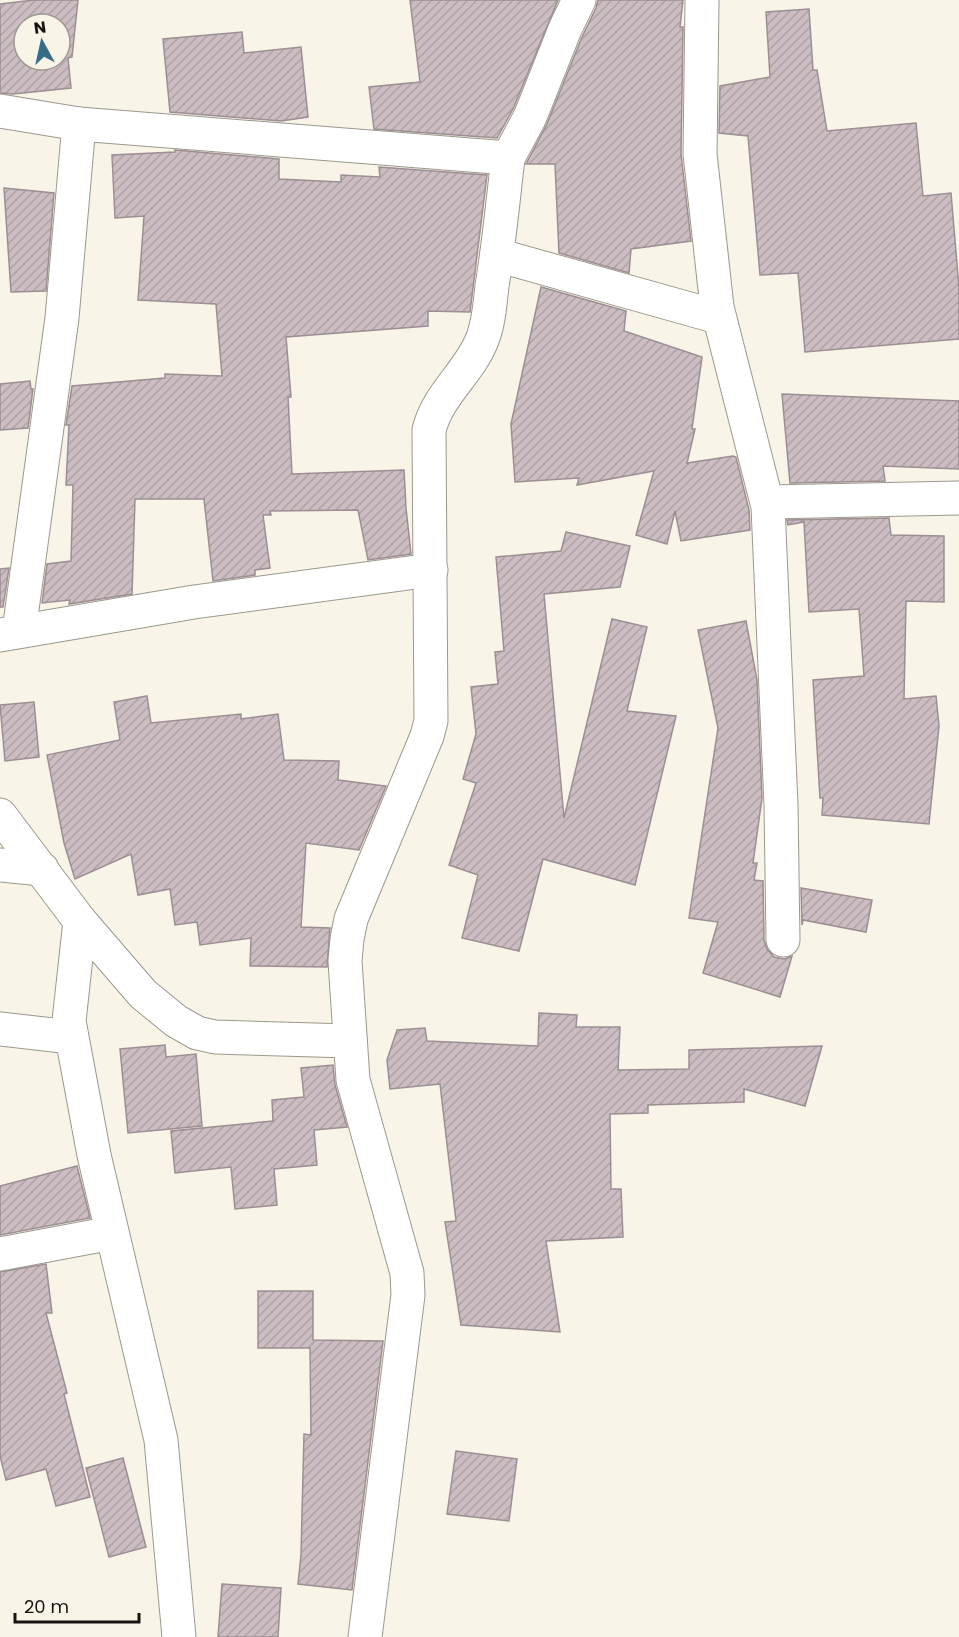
<svg xmlns="http://www.w3.org/2000/svg" width="959" height="1637" viewBox="0 0 959 1637" font-family="Poppins,sans-serif">
<style>
.building{fill:url(#building-hatch);stroke:#9c8e92;stroke-width:1.5;fill-rule:evenodd}
.lines{fill:none;stroke-linecap:round;stroke-linejoin:round}
.minor-casing{stroke:#9c988c;stroke-width:35}
.minor{stroke:#fff;stroke-width:33}
</style>
<defs>
<pattern id="building-hatch" width="6" height="6" patternUnits="userSpaceOnUse" patternTransform="scale(1.5)"><rect width="6" height="6" fill="#cbbdc1"/><path d="M-1 1l2-2M0 6l6-6M5 7l2-2" fill="none" stroke="#aea2a5"/></pattern>
</defs>
<rect width="100%" height="100%" fill="#f8f4e7"/>
<g class="building">
<path d="M34 0H78L72 57 68 58 71 88 13 94 0 93V4ZM24 24H60V60H24Z"/>
<polygon points="410,0 558,0 513,109 497,138 374,129 369,87 420,82"/>
<polygon points="598,0 683,0 680,27 683,27 681,154 691,241 631,249 629,273 559,253 555,164 526,164 547,124 582,37 596,8"/>
<polygon points="809,9 813,70 817,70 827,131 916,123 923,196 951,193 959,288 959,339 805,352 798,273 760,275 748,136 719,133 720,86 770,77 766,12"/>
<polygon points="242,32 244,53 301,47 308,117 281,121 170,112 163,39"/>
<polygon points="175,150 279,159 279,179 341,182 341,175 380,177 379,167 487,175 470,312 428,311 428,326 286,337 291,397 288,397 292,474 404,470 406,508 411,554 368,560 358,510 270,511 271,515 263,515 270,568 255,570 255,575 213,581 204,499 135,499 132,594 69,604 70,600 42,603 47,564 71,561 73,485 66,485 69,425 66,425 72,386 165,378 165,374 222,376 216,304 138,300 144,216 115,218 112,155 175,152"/>
<polygon points="4,188 54,193 46,291 11,292"/>
<polygon points="541,287 626,311 624,331 702,357 692,429 695,429 687,463 733,456 736,457 749,510 750,530 681,541 675,511 667,544 636,535 654,471 577,485 579,478 515,482 511,424"/>
<polygon points="30,381 31,389 33,389 28,428 0,430 0,384"/>
<polygon points="782,394 959,401 959,469 883,466 885,481 790,483"/>
<polygon points="889,518 891,535 944,536 944,602 906,601 904,699 936,696 939,726 929,824 822,815 823,798 820,798 813,680 864,676 859,609 809,612 804,522 788,525 787,520"/>
<polygon points="566,532 630,546 620,587 544,594 564,818 612,619 647,627 627,711 676,716 635,885 543,859 519,951 462,938 478,875 449,865 476,783 463,779 476,734 471,687 498,684 495,652 504,651 496,557 561,551"/>
<polygon points="9,568 3,607 0,607 0,569"/>
<polygon points="746,621 757,680 762,798 753,863 757,863 754,880 763,881 764,940 767,949 774,957 784,959 792,956 780,997 703,973 718,922 689,918 718,728 698,630"/>
<polygon points="147,696 151,723 241,714 241,719 278,714 284,760 339,761 338,780 386,786 359,850 306,843 301,927 330,928 327,967 250,966 251,938 200,945 197,922 175,925 170,889 138,895 131,854 75,879 64,843 47,755 120,740 114,702"/>
<polygon points="34,702 39,757 5,761 0,705"/>
<polygon points="801,888 872,900 866,932 803,920 802,925"/>
<polygon points="539,1013 577,1015 576,1027 620,1027 618,1070 689,1069 689,1050 822,1046 805,1106 744,1089 744,1102 648,1105 648,1113 610,1114 611,1189 621,1189 623,1237 546,1241 560,1332 461,1325 445,1222 456,1221 440,1084 390,1089 387,1060 397,1030 425,1028 427,1041 538,1046"/>
<polygon points="165,1045 166,1057 196,1054 202,1126 128,1133 120,1049"/>
<polygon points="333,1065 335,1085 347,1127 314,1130 317,1165 274,1169 277,1205 235,1209 231,1167 175,1173 171,1131 273,1121 272,1100 304,1097 301,1068"/>
<polygon points="77,1166 90,1218 0,1235 0,1186"/>
<polygon points="46,1264 52,1313 46,1313 67,1393 64,1394 90,1497 56,1506 46,1469 6,1480 0,1456 0,1272"/>
<polygon points="258,1291 313,1291 313,1340 383,1341 352,1590 298,1584 301,1555 304,1434 311,1435 310,1348 258,1348"/>
<polygon points="456,1451 517,1459 509,1521 447,1514"/>
<polygon points="123,1458 146,1547 109,1557 86,1468"/>
<polygon points="222,1584 281,1588 278,1637 218,1637"/>
</g>
<g class="lines">
<g class="minor-casing">
<g id="minor">
<polyline points="702,0 700,154 717,307 768,507 781,805 783,940"/>
<polyline points="0,111 79,124 508,158 530,117 565,29 579,0"/>
<polyline points="497,255 718,317"/>
<polyline points="768,502 959,498"/>
<polyline points="19,631 62,318 79,124"/>
<polyline points="0,635 194,602 431,570"/>
<polyline points="0,815 80,921 143,994 176,1021 197,1033 215,1037 350,1041"/>
<polyline points="0,865 42,869"/>
<polyline points="80,921 69,1021 94,1155 161,1440 179,1637"/>
<polyline points="0,1029 71,1037"/>
<polyline points="0,1254 112,1233"/>
<path d="M365 1637 408 1295 407 1273 353 1080 345 961 347 939 351 919 427 736 431 721 429 430C438 394 469 373 482 340 489 323 490 303 492 286 499 243 503 201 508 158"/>
</g>
</g>
<use href="#minor" class="minor"/>
</g>
<g transform="translate(42 42) rotate(352)"><circle r="28" fill="#f8f4e7" stroke="#9e9a91" stroke-width="1.5"/>
<path d="M0-4.5L10 22L0 15L-10 22Z" fill="#356d87"/>
<text y="-9" font-size="16" font-weight="bold" text-anchor="middle" fill="#161410">N</text>
</g>
<path d="M15 1613v9h124v-9" fill="none" stroke="#161410" stroke-width="3"/>
<text x="24" y="1613" font-size="18" fill="#161410" stroke="#f8f4e7" stroke-width="4.5" paint-order="stroke">20 m</text>
</svg>
